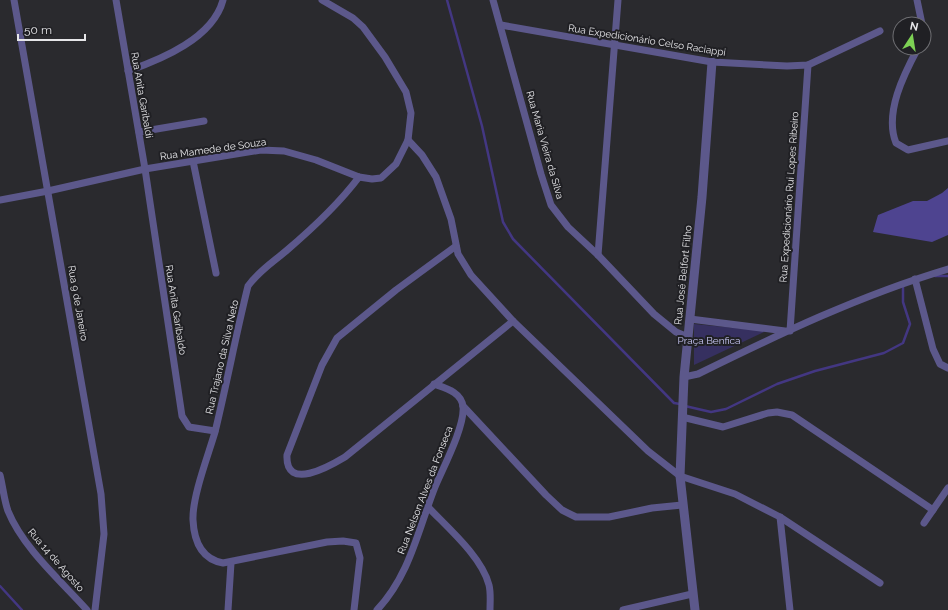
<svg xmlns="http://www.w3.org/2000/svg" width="948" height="610" viewBox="0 0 948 610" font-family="Raleway,sans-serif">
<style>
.green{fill:#363060}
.forest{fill:#4e4490}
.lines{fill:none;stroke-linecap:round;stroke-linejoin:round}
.stream{stroke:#433782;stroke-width:2.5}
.minor{stroke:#5c588b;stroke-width:7}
.tertiary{stroke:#5c588b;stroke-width:9}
.labels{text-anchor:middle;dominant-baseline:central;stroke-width:4;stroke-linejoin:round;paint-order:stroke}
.street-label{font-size:10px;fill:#e6e6e9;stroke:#202024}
.park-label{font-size:10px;fill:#c8c7f3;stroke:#202024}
</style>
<rect width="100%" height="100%" fill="#2a2a2e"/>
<polygon class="green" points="694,324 766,331 694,365"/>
<polygon class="forest" points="948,188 948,235 932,242 873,232 878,215 913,201 927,201 942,193"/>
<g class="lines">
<g class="stream">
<polyline points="447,0 482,126 503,222 513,239 674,403 680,404"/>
<polyline points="935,276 948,276"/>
<polyline points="685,406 711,412 726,409 777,384 815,371 884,353 903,343 910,324 903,302 903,285"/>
<polyline points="0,586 22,610"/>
</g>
<g class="minor">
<polyline points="14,0 101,494 104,534 95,610"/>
<polyline points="116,0 145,169 182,416 189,427 215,431"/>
<polyline points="493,0 541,174 551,205 568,227 598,255 654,314 676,332 688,337"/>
<polyline points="917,0 922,24"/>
<polyline points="501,25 712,62 787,66 808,65 880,31"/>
<path d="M918 48C904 74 884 113 896 143L908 150 948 141"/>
<path d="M128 71C162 59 213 38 223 0"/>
<polyline points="139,132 204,121"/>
<polyline points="408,140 422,155 436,177 451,219 458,254 471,275 513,321 648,451 680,476 735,494 780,517 880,583"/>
<polyline points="193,161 216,273"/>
<polyline points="0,200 48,191 145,169 261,150 284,151 316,160 359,177 372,179 381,178 396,164 408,140 411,113 406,92 385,57 363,27 353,18 322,0"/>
<path d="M456 246 396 290 337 338 322 365 287 455C285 492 330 466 345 457L513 321"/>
<polyline points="598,255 618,0"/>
<polyline points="915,279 933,349 940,364 948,368"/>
<polyline points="690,319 785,331"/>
<polyline points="790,331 808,65"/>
<path d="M684 377 698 374C779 334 861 295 948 269"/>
<polyline points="463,406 546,495 562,510 576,517 609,517 652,508 682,505"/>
<polyline points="682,417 723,427 768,413 777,412 792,415 933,510"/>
<path d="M0 475C3 487 4 500 8 511 23 548 61 581 87 610"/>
<path d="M428 507C447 527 482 557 489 585 491 593 490 602 490 610"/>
<polyline points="780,517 790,610"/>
<polyline points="924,523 948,488"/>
<polyline points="228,610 231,563"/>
<path d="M354 610 360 558 356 543 343 541 327 542 223 563C201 559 194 541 193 520 192 497 208 456 215 432 227 383 236 334 248 286 260 270 272 263 286 251 313 228 338 205 359 177"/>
<path d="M377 610C410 575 418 530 435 487 443 468 465 426 463 407 462 392 445 388 434 384"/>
<polyline points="623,610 692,594"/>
</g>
<polyline class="tertiary" points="695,610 680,476 684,377 702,197 712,62"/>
</g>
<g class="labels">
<g class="street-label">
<text transform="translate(647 40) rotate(9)">Rua Expedicionário Celso Raciappi</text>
<text transform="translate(142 95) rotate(80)">Rua Anita Garibaldi</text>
<text transform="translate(545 145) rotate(74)">Rua Maria Vieira da Silva</text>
<text transform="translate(213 149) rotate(-8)">Rua Mamede de Souza</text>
<text transform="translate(789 197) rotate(-86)">Rua Expedicionário Rui Lopes Ribeiro</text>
<text transform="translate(683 275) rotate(-84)">Rua José Belfort Filho</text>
<text transform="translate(78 303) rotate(80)">Rua 9 de Janeiro</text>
<text transform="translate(176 310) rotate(81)">Rua Anita Garibaldo</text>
<text transform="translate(222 357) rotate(-77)">Rua Trajano da Silva Neto</text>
<text transform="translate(425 490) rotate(-69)">Rua Nelson Alves da Fonseca</text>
<text transform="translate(56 560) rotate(49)">Rua 14 de Agosto</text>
</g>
<g class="park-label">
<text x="709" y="340">Praça Benfica</text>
</g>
</g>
<g transform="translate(912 36) rotate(12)"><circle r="19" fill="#202024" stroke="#6f6f73"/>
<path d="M0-3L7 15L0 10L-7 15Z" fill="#7dd154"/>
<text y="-6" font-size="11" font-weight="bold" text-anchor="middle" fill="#e6e6e9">N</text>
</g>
<path d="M18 34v6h67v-6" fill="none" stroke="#e6e6e9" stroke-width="2"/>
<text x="24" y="34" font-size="12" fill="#e6e6e9" stroke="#202024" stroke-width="3" paint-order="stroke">50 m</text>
</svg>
